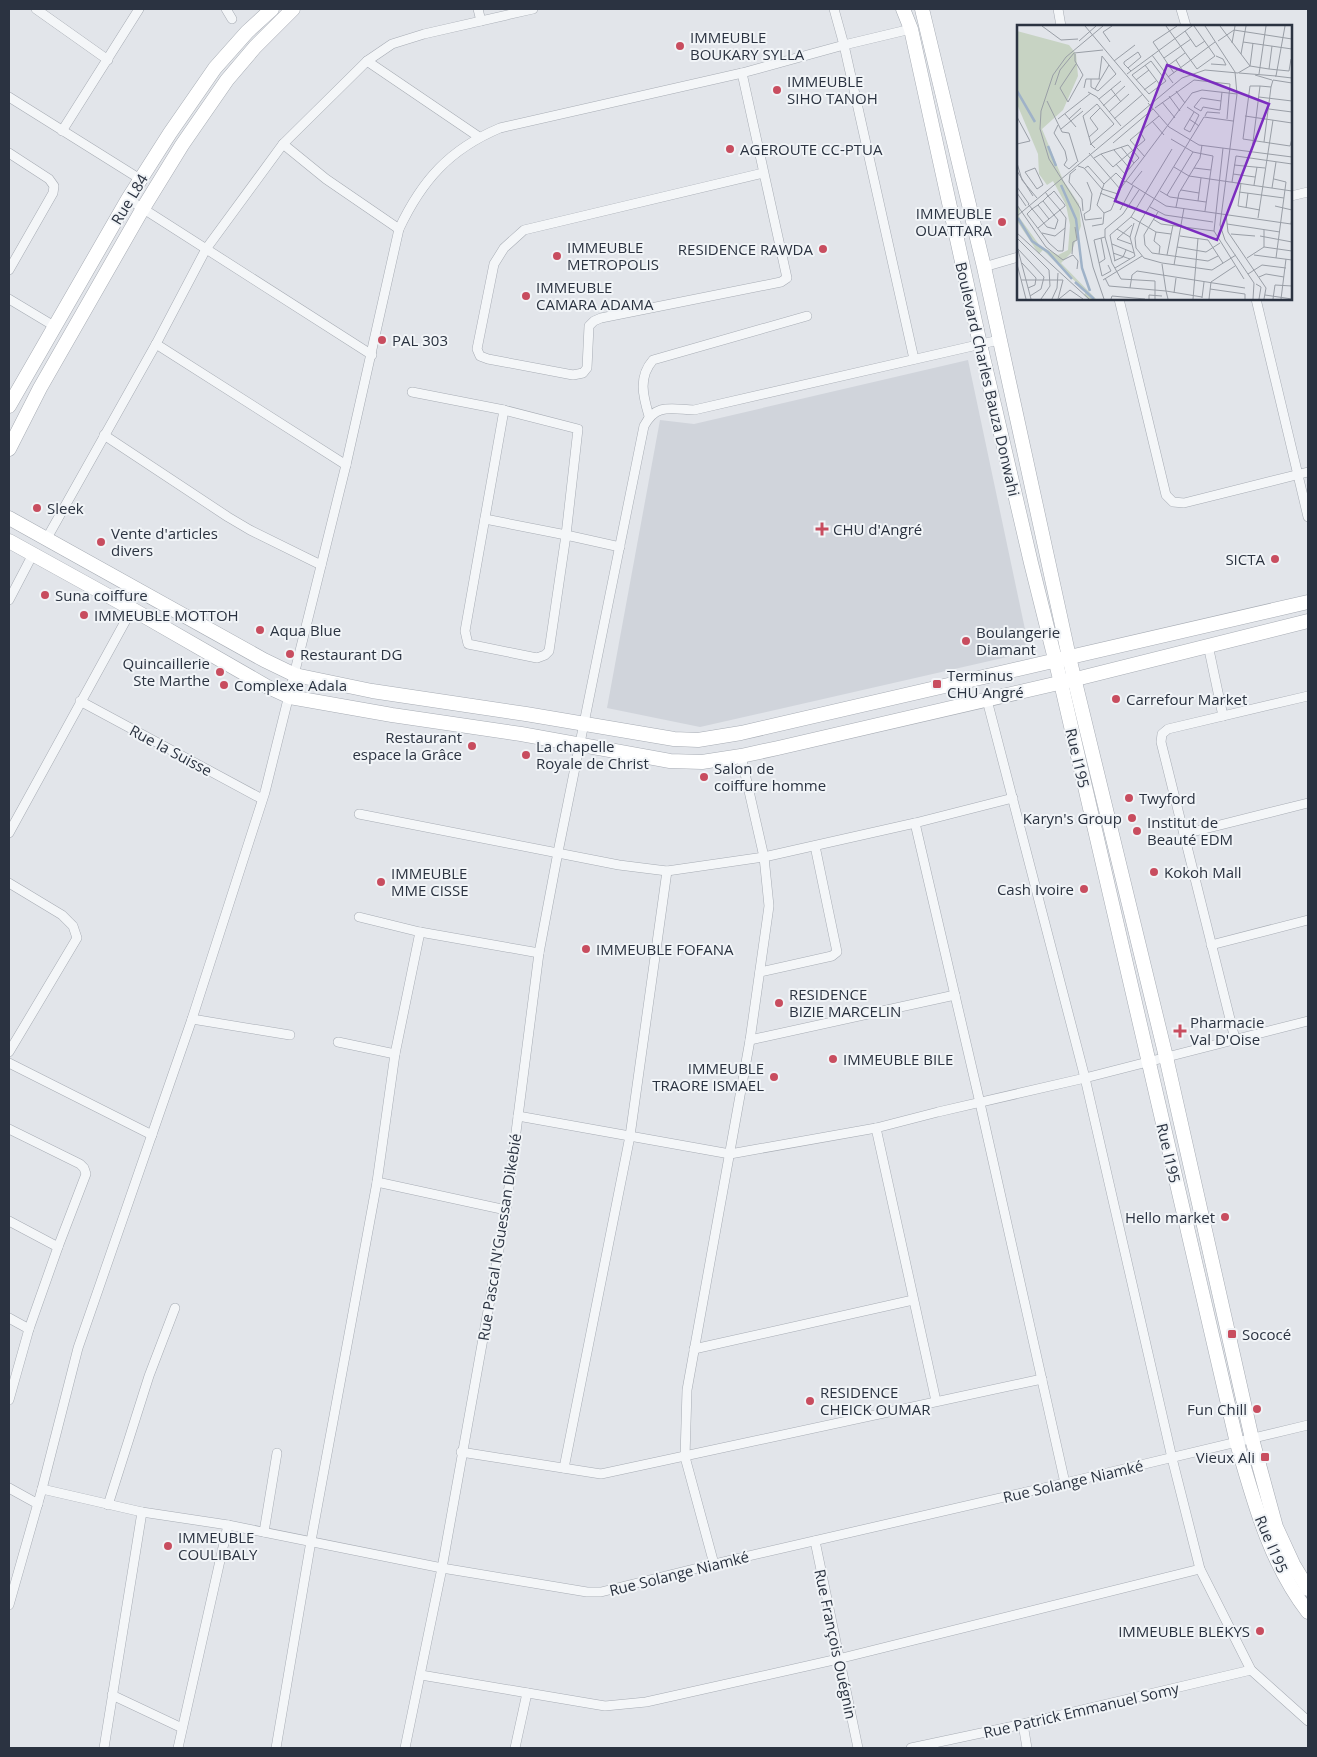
<svg xmlns="http://www.w3.org/2000/svg" width="1317" height="1757" viewBox="0 0 1317 1757" font-family="'Open Sans',sans-serif">
<style>
.built{fill:#d0d4db}
.lines{fill:none;stroke-linecap:round;stroke-linejoin:round}
.street-casing{stroke:#a7acb4;stroke-width:10}
.secondary-casing{stroke:#a7acb4;stroke-width:15}
.street{stroke:#f4f6f8;stroke-width:9}
.secondary{stroke:#fff;stroke-width:14}
.poi-dot{fill:#c84d5f;stroke:#f1f4f7;stroke-width:2}
.labels{text-anchor:middle;dominant-baseline:central;stroke-width:4;stroke-linejoin:round;paint-order:stroke}
.poi-label{font-size:15px;fill:#2b3341;stroke:#f1f4f7;text-anchor:start}
.street-label{font-size:15px;fill:#2b3341;stroke:#f1f4f7}
.inset-river{fill:none;stroke:#9fb2c8;stroke-width:2.5}
.inset-road{fill:none;stroke:#999ea6;stroke-width:1}
.view{fill:#7b2cbf;fill-opacity:0.15;stroke:#7b2cbf;stroke-width:2.5}
.inset-edge{fill:none;stroke:#2b3341;stroke-width:2.5}
</style>
<rect width="100%" height="100%" fill="#e2e5ea"/>
<polygon class="built" points="968,360 1026,634 1025,653 700,727 607,708 660,420 694,424"/>
<g class="lines">
<g class="street-casing">
<g id="street">
<polyline points="36,9 108,60"/>
<polyline points="226,9 232,19"/>
<polyline points="478,9 481,21"/>
<polyline points="834,9 844,45 914,359"/>
<polyline points="1058,9 1061,26"/>
<polyline points="1181,9 1186,26"/>
<polyline points="367,61 479,137"/>
<polyline points="742,73 787,278 781,282 601,318 594,321 589,326 587,368 583,373 573,375 488,359 480,356 477,349 494,264 504,248 524,230 763,173"/>
<polyline points="9,97 140,179"/>
<polyline points="62,131 139,9"/>
<polyline points="283,144 326,179 399,229"/>
<polyline points="9,153 49,179 54,186 53,193 9,270"/>
<polyline points="1291,196 1308,192"/>
<polyline points="128,199 372,355"/>
<polyline points="984,267 1018,257"/>
<polyline points="9,299 54,326"/>
<polyline points="1119,299 1166,495 1173,502 1184,503 1308,472"/>
<polyline points="1256,299 1308,517"/>
<polyline points="156,344 346,465"/>
<polyline points="412,392 504,410 578,429 566,535 485,519"/>
<polyline points="504,410 465,631 468,644 537,658 545,655 549,651 566,535 620,547"/>
<path d="M649 416C643 396 638 377 653 360L807 316"/>
<polyline points="104,435 228,517 250,530 321,565"/>
<polyline points="47,538 156,344 206,249 283,144 367,61 392,44 424,34 533,9"/>
<polyline points="9,600 33,554"/>
<polyline points="1208,645 1223,716"/>
<polyline points="987,700 1085,1078 1172,1458 1200,1569 1251,1670 1308,1721"/>
<polyline points="80,701 262,799"/>
<polyline points="359,814 619,865 667,871 764,857 915,823 980,1103 1065,1483"/>
<polyline points="915,823 1013,798"/>
<polyline points="9,833 132,609"/>
<polyline points="1184,834 1308,803"/>
<polyline points="9,883 62,915 73,926 77,938 9,1052"/>
<polyline points="359,917 420,932 539,953"/>
<polyline points="1211,945 1308,920"/>
<polyline points="760,972 832,956 837,952 815,846"/>
<polyline points="192,1019 290,1035"/>
<polyline points="1235,1039 1161,742 1162,734 1168,729 1308,696"/>
<polyline points="750,1040 955,995"/>
<polyline points="338,1042 395,1054"/>
<polyline points="9,1063 152,1135"/>
<polyline points="518,1116 730,1154 876,1128 938,1112 1085,1078 1308,1021"/>
<polyline points="876,1128 936,1401"/>
<polyline points="9,1129 80,1164 84,1168 86,1174 58,1247 9,1221"/>
<polyline points="377,1182 506,1210"/>
<polyline points="9,1318 29,1329"/>
<polyline points="694,1349 913,1300"/>
<polyline points="9,1400 29,1329 58,1247"/>
<polyline points="461,1452 601,1474 1042,1379"/>
<polyline points="564,1468 630,1136 667,871"/>
<polyline points="9,1488 38,1504"/>
<polyline points="42,1489 142,1512 228,1525 442,1568 587,1592 601,1592 714,1564 1065,1483 1308,1425"/>
<polyline points="108,1505 149,1376 175,1308"/>
<polyline points="264,1532 277,1453"/>
<polyline points="815,1541 858,1748"/>
<polyline points="714,1564 685,1457 687,1390 750,1040 769,906 764,857 741,756"/>
<path d="M9 1605 42 1489 78 1348 192 1019 265 792 346 465 399 229C422 180 450 149 500 128L742 73 844 45 911 29"/>
<polyline points="421,1675 605,1706 646,1702 838,1659 1200,1569"/>
<polyline points="112,1695 182,1728"/>
<polyline points="1023,1724 1027,1748"/>
<polyline points="104,1748 142,1512"/>
<polyline points="178,1748 228,1525"/>
<polyline points="276,1748 311,1541 377,1182 395,1054 420,932"/>
<path d="M405 1748 442 1568 506 1210 539 953 558 852 644 426C656 403 671 409 694 410L999 340"/>
<polyline points="515,1748 527,1693"/>
<polyline points="911,1748 1023,1724 1251,1670"/>
</g>
</g>
<g class="secondary-casing">
<g id="secondary">
<path d="M903 9 911 29 980 344 1031 563 1061 683 1237 1443C1254 1502 1270 1563 1308 1612"/>
<polyline points="922,9 984,267 1069,657 1166,1057 1252,1439 1276,1527 1293,1564 1308,1589"/>
<polyline points="9,406 128,199 170,133 215,68 247,32 272,9"/>
<polyline points="9,449 40,388 142,210 182,145 227,80 255,47 293,9"/>
<polyline points="9,518 264,660 295,675 372,691 526,714 674,739 698,740 741,733 1308,602"/>
<polyline points="9,541 132,609 266,686 290,697 392,715 521,734 670,761 702,762 741,756 778,748 1076,679 1308,621"/>
</g>
</g>
<use href="#street" class="street"/>
<use href="#secondary" class="secondary"/>
</g>
<g class="poi-dot">
<circle cx="680" cy="46" r="5"/>
<circle cx="777" cy="90" r="5"/>
<circle cx="730" cy="149" r="5"/>
<circle cx="1002" cy="222" r="5"/>
<circle cx="823" cy="249" r="5"/>
<circle cx="557" cy="256" r="5"/>
<circle cx="526" cy="296" r="5"/>
<circle cx="382" cy="340" r="5"/>
<circle cx="37" cy="508" r="5"/>
<path d="M819.5 521.5h5v5h5v5h-5v5h-5v-5h-5v-5h5z"/>
<circle cx="101" cy="542" r="5"/>
<circle cx="1275" cy="559" r="5"/>
<circle cx="45" cy="595" r="5"/>
<circle cx="84" cy="615" r="5"/>
<circle cx="260" cy="630" r="5"/>
<circle cx="966" cy="641" r="5"/>
<circle cx="290" cy="654" r="5"/>
<circle cx="220" cy="672" r="5"/>
<rect x="932" y="679" width="10" height="10" rx="2.5"/>
<circle cx="224" cy="685" r="5"/>
<circle cx="1116" cy="699" r="5"/>
<circle cx="472" cy="746" r="5"/>
<circle cx="526" cy="755" r="5"/>
<circle cx="704" cy="777" r="5"/>
<circle cx="1129" cy="798" r="5"/>
<circle cx="1132" cy="818" r="5"/>
<circle cx="1137" cy="831" r="5"/>
<circle cx="1154" cy="872" r="5"/>
<circle cx="381" cy="882" r="5"/>
<circle cx="1084" cy="889" r="5"/>
<circle cx="586" cy="949" r="5"/>
<circle cx="779" cy="1003" r="5"/>
<path d="M1177.5 1023.5h5v5h5v5h-5v5h-5v-5h-5v-5h5z"/>
<circle cx="833" cy="1059" r="5"/>
<circle cx="774" cy="1077" r="5"/>
<circle cx="1225" cy="1217" r="5"/>
<rect x="1227" y="1329" width="10" height="10" rx="2.5"/>
<circle cx="810" cy="1401" r="5"/>
<circle cx="1257" cy="1409" r="5"/>
<rect x="1260" y="1452" width="10" height="10" rx="2.5"/>
<circle cx="168" cy="1546" r="5"/>
<circle cx="1260" cy="1631" r="5"/>
</g>
<g class="labels">
<g class="poi-label">
<text x="690" y="37">IMMEUBLE<tspan x="690" dy="17">BOUKARY SYLLA</tspan></text>
<text x="787" y="81">IMMEUBLE<tspan x="787" dy="17">SIHO TANOH</tspan></text>
<text x="740" y="149">AGEROUTE CC-PTUA</text>
<text x="992" y="213" text-anchor="end">IMMEUBLE<tspan x="992" dy="17">OUATTARA</tspan></text>
<text x="567" y="247">IMMEUBLE<tspan x="567" dy="17">METROPOLIS</tspan></text>
<text x="813" y="249" text-anchor="end">RESIDENCE RAWDA</text>
<text x="536" y="287">IMMEUBLE<tspan x="536" dy="17">CAMARA ADAMA</tspan></text>
<text x="392" y="340">PAL 303</text>
<text x="47" y="508">Sleek</text>
<text x="833" y="529">CHU d'Angré</text>
<text x="111" y="533">Vente d'articles<tspan x="111" dy="17">divers</tspan></text>
<text x="1265" y="559" text-anchor="end">SICTA</text>
<text x="55" y="595">Suna coiffure</text>
<text x="94" y="615">IMMEUBLE MOTTOH</text>
<text x="270" y="630">Aqua Blue</text>
<text x="976" y="632">Boulangerie<tspan x="976" dy="17">Diamant</tspan></text>
<text x="300" y="654">Restaurant DG</text>
<text x="210" y="663" text-anchor="end">Quincaillerie<tspan x="210" dy="17">Ste Marthe</tspan></text>
<text x="947" y="675">Terminus<tspan x="947" dy="17">CHU Angré</tspan></text>
<text x="234" y="685">Complexe Adala</text>
<text x="1126" y="699">Carrefour Market</text>
<text x="462" y="737" text-anchor="end">Restaurant<tspan x="462" dy="17">espace la Grâce</tspan></text>
<text x="536" y="746">La chapelle<tspan x="536" dy="17">Royale de Christ</tspan></text>
<text x="714" y="768">Salon de<tspan x="714" dy="17">coiffure homme</tspan></text>
<text x="1139" y="798">Twyford</text>
<text x="1122" y="818" text-anchor="end">Karyn's Group</text>
<text x="1147" y="822">Institut de<tspan x="1147" dy="17">Beauté EDM</tspan></text>
<text x="1164" y="872">Kokoh Mall</text>
<text x="391" y="873">IMMEUBLE<tspan x="391" dy="17">MME CISSE</tspan></text>
<text x="1074" y="889" text-anchor="end">Cash Ivoire</text>
<text x="596" y="949">IMMEUBLE FOFANA</text>
<text x="789" y="994">RESIDENCE<tspan x="789" dy="17">BIZIE MARCELIN</tspan></text>
<text x="1190" y="1022">Pharmacie<tspan x="1190" dy="17">Val D'Oise</tspan></text>
<text x="843" y="1059">IMMEUBLE BILE</text>
<text x="764" y="1068" text-anchor="end">IMMEUBLE<tspan x="764" dy="17">TRAORE ISMAEL</tspan></text>
<text x="1215" y="1217" text-anchor="end">Hello market</text>
<text x="1242" y="1334">Sococé</text>
<text x="820" y="1392">RESIDENCE<tspan x="820" dy="17">CHEICK OUMAR</tspan></text>
<text x="1247" y="1409" text-anchor="end">Fun Chill</text>
<text x="1255" y="1457" text-anchor="end">Vieux Ali</text>
<text x="178" y="1537">IMMEUBLE<tspan x="178" dy="17">COULIBALY</tspan></text>
<text x="1250" y="1631" text-anchor="end">IMMEUBLE BLEKYS</text>
</g>
<g class="street-label">
<text transform="translate(129 199) rotate(-59)">Rue L84</text>
<text transform="translate(988 379) rotate(77)">Boulevard Charles Bauza Donwahi</text>
<text transform="translate(171 750) rotate(28)">Rue la Suisse</text>
<text transform="translate(1078 758) rotate(77)">Rue I195</text>
<text transform="translate(1169 1153) rotate(77)">Rue I195</text>
<text transform="translate(499 1237) rotate(-81)">Rue Pascal N'Guessan Dikebié</text>
<text transform="translate(1073 1481) rotate(-13)">Rue Solange Niamké</text>
<text transform="translate(1272 1544) rotate(67)">Rue I195</text>
<text transform="translate(679 1573) rotate(-14)">Rue Solange Niamké</text>
<text transform="translate(836 1644) rotate(78)">Rue François Ouégnin</text>
<text transform="translate(1081 1710) rotate(-13)">Rue Patrick Emmanuel Somy</text>
</g>
</g>
<g transform="translate(1017 25)">
<rect width="275" height="275" fill="#e2e5ea"/>
<path d="M0 6 52 20 59 29 61 51 46 85 25 104 46 155 62 179 64 201 54 228 44 238 79 274H71L67 270 69 267 26 225 22 229 0 196V179L3 184 2 192 23 221 41 230 51 225 53 200 49 180 36 156 30 160 22 149 21 129 0 79Z" fill="#c7d3c3"/>
<path class="inset-river" d="M0 66 18 97M31 121 39 141M44 160 59 194 65 243 73 266M1 193 15 216 31 227 55 254M58 257 77 274"/>
<path class="inset-road" d="M25 1 44 15 61 14M68 1 132 77M86 1 49 32 36 50 24 86 23 104 32 134 63 183 76 242 87 274M149 1 180 44M177 1 198 31 180 44M188 1 218 47 220 69 203 200 208 215 237 258 236 274M203 1 233 41M168 6 179 22 188 16M62 16 79 1M201 16 217 5 275 14M93 17 86 7 95 1M226 17 275 24M215 18 218 1M58 29V36L66 50 51 77 43 63 59 39M224 29 229 1M135 30 156 58M147 33 174 14M159 35 167 48M97 36 118 20M134 36 149 56 132 69 115 50ZM194 39 209 40 206 34 199 31M128 40 143 60M152 40 168 28M233 41 236 18M111 43 124 32 121 27 107 37V39L114 46M252 44 272 46 274 34M157 48 136 17 160 1M221 48 233 41 252 44 255 21M222 48 259 51 268 1M110 49 175 1M242 49 249 1M238 50 255 55M258 51 275 53M151 52 198 17M74 54V62L81 66 99 49 85 31 82 54M119 55 132 45M38 60 43 45 57 28 86 25M243 61H233L226 114 273 121 275 114M67 63 69 54H83M78 64 92 40M94 64 104 77M127 65 139 56M159 66 168 78M71 67 80 72 104 101M152 71 163 86M242 72 275 76M82 74 104 56M30 76 45 107 52 108 61 137M204 76 184 73 177 82 184 86 186 82 203 85 205 67M145 77 158 93M131 78 152 102 182 120 275 132M86 81 108 61M170 82 182 90 178 98 172 94M138 83 177 55 213 59 210 94M252 84 275 87M92 87 112 69M177 87 167 104 173 107 178 98 182 101M48 89 59 102M188 91 190 87 203 88M228 91 275 98M0 92 13 116 0 119M41 94 74 68M52 94 64 83M97 94 126 69M135 96 147 110M216 96 187 92 123 197 118 213 119 223 127 233 145 238 195 245 219 230M41 100 37 108 48 126 50 135 47 140 52 144 60 137M44 104 66 86M72 112 81 104 73 93 83 83M154 114 176 127 196 131 188 186M247 117 254 62M96 118 136 84M73 120 74 119 96 100 97 99 80 79 66 91 74 119 78 123M206 123 197 206 227 254M97 125 113 144M235 125 243 61 254 62 256 55 275 58M72 128 103 164M84 129 96 142 128 115 123 107M128 132 113 115 142 91M77 133 84 129 111 120 122 133 117 138 104 122M0 138 5 155 20 173M99 139 108 149 117 138M217 140 248 143M61 141 67 143 85 164 101 169M157 142 172 151 275 166M18 143 26 160 20 164 8 147ZM68 143 71 141 87 159M177 143 194 145M59 144 53 149 52 157 65 174 66 186M0 146 16 171M216 149 238 152M257 154 269 157 259 233M109 156 149 181 274 199 275 193M70 157 75 169 73 185 67 189 68 195 85 193M215 157 219 131 275 139M224 158 221 181 243 185M114 160 125 146M237 160 240 142M0 162 12 179M255 163 259 137M122 165 106 189 88 204V212L95 238 104 254 138 256V274M164 165 182 168M143 166 153 172 189 177M222 167 267 173M0 168 9 181M83 168 98 174M150 170 176 127M181 176 184 153M11 179 30 202 38 204 41 195 26 176M0 180 29 222 46 235 56 230 61 236 60 244M21 180 32 194M258 181 275 185M133 182 148 190 196 197M159 182 162 168 183 133 185 120M229 183 231 168M103 185 116 161M141 187 127 210 128 220 135 228 191 236 201 231M87 188 94 185 103 164 175 68 185 65 220 69M209 189 211 207 249 263 247 274M0 191 165 53 188 45 221 48M114 192 139 207 154 209M241 193 256 95M136 194 144 199 197 206M210 199 263 207M75 201 86 199 87 188 80 180 87 159 99 148 108 157M21 203 43 185 48 181V180L37 166 34 169 31 171 26 176 23 178 21 180 15 184 10 189 32 218 41 226H46L49 193 43 185 31 171 29 168 28 167M100 204 113 212M139 207 137 216 143 221 142 229M0 208 72 274M25 208 38 211 48 203M214 209 238 211M163 211 191 215 206 238M243 211 275 217M88 212 77 215 85 251 94 246 91 240M0 213 32 245 33 261 24 274M95 219 117 228M114 219 100 214 115 200M0 221 14 274M160 222 189 227 203 218M247 222V205M1 224 27 252 24 264 13 271M96 228 113 234M55 229 56 217 60 215 58 202M150 230 156 200M237 230 275 235M230 233 247 222 275 226M97 236 106 232 109 225M98 236 93 210 114 192 155 124M5 238 19 253 18 260 11 263M82 238 88 234 84 213M0 239 9 274M145 239 149 266 185 272M157 240 167 183M98 243 118 231 113 212 117 198M231 249 245 240 269 243M242 252 249 249 267 252M88 253 92 261 149 266 151 274M4 255H46L41 274M86 255 125 231M239 259 244 262 242 274M113 263 115 250 120 246 228 263M193 264 228 269V274M157 268 159 253M248 270 275 274M185 273 187 257M35 274 40 263 41 248M42 274 53 265 66 274M94 274 95 271 128 274M132 274V270L145 271M176 274 181 213M192 274 194 257 218 241M256 274 258 260 275 261M264 274 269 234"/>
<path class="view" d="M150 40 252 79 200 215 98 176Z"/>
<rect width="275" height="275" class="inset-edge"/>
</g>
<rect width="1317" height="1757" fill="none" stroke="#2b3341" stroke-width="20"/>
</svg>
